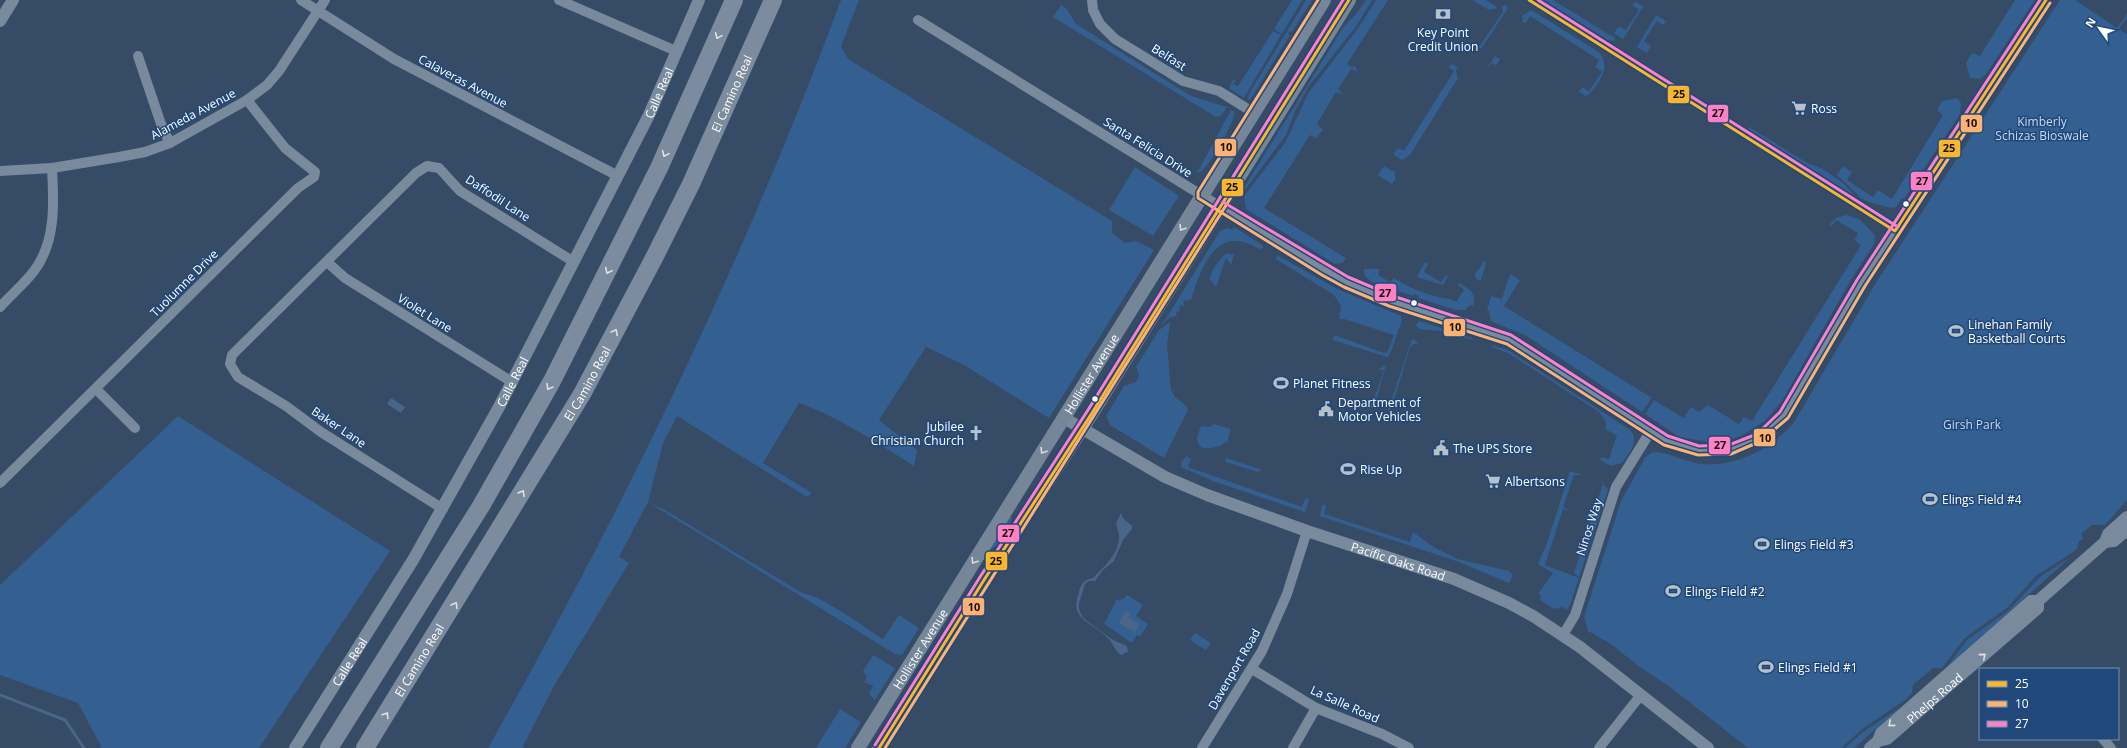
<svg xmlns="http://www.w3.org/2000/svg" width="2127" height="748" viewBox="0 0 2127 748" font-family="'Open Sans',sans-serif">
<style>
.green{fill:#345f91}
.water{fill:#496589}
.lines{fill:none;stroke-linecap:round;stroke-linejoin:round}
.stream{stroke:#496589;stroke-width:3}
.minor{stroke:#798a9d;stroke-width:10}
.tertiary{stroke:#798a9d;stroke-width:12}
.secondary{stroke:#768699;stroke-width:14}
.motorway{stroke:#7c8b9d;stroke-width:18}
.bus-1-casing{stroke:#21487a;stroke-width:6}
.bus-2-casing{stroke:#21487a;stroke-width:6}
.bus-3-casing{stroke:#21487a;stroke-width:6}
.bus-1{stroke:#fab62d;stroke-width:3}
.bus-2{stroke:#feb272;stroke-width:3}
.bus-3{stroke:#ff80c5;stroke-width:3}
.oneway{stroke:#dee2e6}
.oneway2{stroke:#d6dbe0}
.bus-dot{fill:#fff;stroke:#21487a;stroke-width:1.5}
.labels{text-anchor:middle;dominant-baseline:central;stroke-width:3;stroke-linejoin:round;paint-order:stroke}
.poi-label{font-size:12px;fill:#fff;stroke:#21487a;text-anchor:start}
.street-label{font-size:12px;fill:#fff;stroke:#21487a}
.park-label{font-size:12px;fill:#c6dbf4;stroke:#21487a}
.line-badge{stroke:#21487a;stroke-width:1.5}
.pale-badge-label{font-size:11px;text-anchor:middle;font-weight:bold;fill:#111}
</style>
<rect width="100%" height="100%" fill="#354b66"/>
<g class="green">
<path d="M841 0H859L841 46 848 59 1112 221V233L1125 243 1136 241 1154 250 1049 418 964 365 926 347 879 420 917 450 914 466C877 443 841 418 799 403L763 463 812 493 807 497 677 416 663 443 648 502 665 510 802 593C825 597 862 626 883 639L899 615 919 628 902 655 895 654 648 502 619 557 629 563 554 686 522 748H488C624 508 745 258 841 0Z"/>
<polygon points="1292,0 1302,0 1282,34 1274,29"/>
<polygon points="1306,0 1312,0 1292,32 1290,31 1288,34 1290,35 1250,100 1247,100 1251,90"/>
<polygon points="1366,0 1372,0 1357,25 1309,86 1296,109 1286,135 1241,195 1240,194 1344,26 1356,14"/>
<polygon points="1376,0 1388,0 1347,64 1352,67 1355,66 1358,72 1351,69 1338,89 1344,95 1336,92 1317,124 1323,130 1316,138 1310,135 1264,208 1346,258 1343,263 1335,264 1246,209 1244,196 1285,143 1309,92 1359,27"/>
<polygon points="1472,0 1485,0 1497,7 1495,9 1489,10"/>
<polygon points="1544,0 1553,0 1615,38 1615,41 1608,40"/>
<polygon points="2015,0 2035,0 1986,74 1980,79 1970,78 1966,63 1972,53 1980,56"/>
<path d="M2060 0H2075L2117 28 2127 14V17L2119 29 2127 34V500L2105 525H2092L2081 534 2083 539 2079 541 2077 549 2073 552 2036 576 2008 607 1965 638 1942 668H1933L1913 685 1912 693 1905 700 1862 729 1841 748H1748L1670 687 1637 665 1611 644 1588 631 1584 617 1621 501 1645 458C1648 455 1651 452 1656 452 1661 451 1689 462 1700 464 1737 467 1768 450 1793 424L1874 286Z"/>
<polygon points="1636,2 1643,7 1623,39 1614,33 1619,26 1626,30 1639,10 1632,5"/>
<polygon points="1061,5 1066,8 1076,24 1191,96 1227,107 1221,116 1216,117 1053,17"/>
<polygon points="1506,5 1508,8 1481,49 1479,47 1503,12 1502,7"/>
<path d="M1531 10 1597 51C1613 63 1600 84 1588 95L1585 96 1579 92 1582 87 1589 91 1602 72 1595 67 1599 60 1530 16 1526 23 1523 22 1522 16Z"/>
<polygon points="1656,15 1666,21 1663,25 1657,21 1644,41 1651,46 1647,53 1637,47"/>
<polygon points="1273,31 1281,35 1244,98 1230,89 1230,85 1234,79 1236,80 1233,84 1238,86"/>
<polygon points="1495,56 1500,59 1496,66 1492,63 1486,70"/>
<polygon points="1452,64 1458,68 1456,70 1458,78 1410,155 1402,160 1394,155 1394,153 1398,148 1404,151 1454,71 1448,67"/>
<polygon points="1957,98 1961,103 1960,114 1904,199 1902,198 1896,207 1891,208 1869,202 1861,198 1837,175 1843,166 1852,172 1847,180 1873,197 1878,190 1892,199 1943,115 1937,110 1942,101"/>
<path d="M1231 110 1235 112C1233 124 1208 172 1197 173Z"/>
<path d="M1749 127 1809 164C1822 166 1848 185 1855 196L1748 129Z"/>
<polygon points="1384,166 1395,172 1395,180 1392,184 1378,175"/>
<polygon points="1135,167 1179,196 1153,236 1109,210"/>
<polygon points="1846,215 1859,219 1873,233 1875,237 1874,244 1852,278 1782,401 1765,421 1741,436 1729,440 1709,442 1679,437 1645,414 1654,400 1684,418 1691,407 1699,412 1708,405 1739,424 1744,417 1752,421 1861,245 1854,240 1858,233 1836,220 1832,226 1829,225 1836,218"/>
<path d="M1234 227 1262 245 1263 248 1261 250C1217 222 1202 265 1191 300L1183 301 1184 306H1179L1180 311 1176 312 1177 316 1170 317 1162 325 1220 231 1227 228 1232 230Z"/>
<path d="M1227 253 1234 255 1231 265 1226 258 1216 287 1210 280C1210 271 1220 258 1227 253Z"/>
<polygon points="1277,255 1337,289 1401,316 1402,320 1390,354 1387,357 1333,340 1334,335 1384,353 1387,352 1387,354 1394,335 1344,319 1339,319 1341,306 1334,295 1276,259"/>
<polygon points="1484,261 1486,264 1481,280 1479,281 1474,276"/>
<polygon points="1425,262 1428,264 1424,272 1441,282 1446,275 1448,276 1443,285 1417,277"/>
<path d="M1364 269H1380L1378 275 1390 282 1394 278C1407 286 1420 292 1435 296 1442 299 1449 297 1456 302L1464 290 1458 285 1460 283C1470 290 1477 293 1473 306L1470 305 1465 310H1456L1418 298 1419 296 1414 294 1413 296 1372 282 1365 276Z"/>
<polygon points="1510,274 1520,280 1504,306 1652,398 1642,412 1525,335 1491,321 1489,311 1487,310 1491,296 1502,299"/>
<polygon points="1419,321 1472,338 1473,340 1441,331 1419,329 1416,325"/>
<polygon points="1170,322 1167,345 1171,390 1175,397 1184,404 1188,410 1164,458 1110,425 1106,416 1124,386 1136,382 1139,375 1136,367 1159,330"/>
<polygon points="1412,339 1419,343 1411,345 1390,412 1398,413 1392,416 1388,410"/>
<path d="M1491 345 1508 350 1630 430C1640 440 1629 454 1622 463L1611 466 1600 460 1601 457 1609 459 1617 435 1606 430V422L1599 412 1508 353 1492 347Z"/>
<polygon points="1386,365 1375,404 1372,408 1368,409 1365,406 1373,402 1384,370 1380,370 1379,369"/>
<polygon points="178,416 390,551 259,748 102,748 78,703 0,675 0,585"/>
<path d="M1214 424 1231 429 1227 443 1224 442 1222 445C1213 447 1205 452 1198 444L1197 437 1201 426 1210 427Z"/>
<polygon points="1186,456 1191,459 1188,467 1302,507 1305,499 1308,498 1309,500 1305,512 1213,481 1181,467 1181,463"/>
<polygon points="1226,458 1259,469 1261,471 1258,472 1226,462 1225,460"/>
<polygon points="1570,471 1583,475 1574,475 1563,507 1572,511 1563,509 1545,565 1579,578 1570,605 1566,610 1563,607 1554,609 1540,600 1541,596 1538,594 1553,573 1538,564 1547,543"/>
<polygon points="1595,479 1603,483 1608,490 1579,577 1574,573 1591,520 1583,515 1592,517 1603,484"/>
<polygon points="1325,504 1326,506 1324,514 1410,542 1413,532 1435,548 1458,559 1509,571 1513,575 1509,583 1459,562 1320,516 1322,505"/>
<path d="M1010 516 1012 518C1008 531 1003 544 989 550Z"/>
<polygon points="2071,557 1949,665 1949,664 1967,640 2008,611 2041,576"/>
<polygon points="1127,595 1143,605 1136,616 1148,624 1140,637 1137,635 1132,643 1104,624 1117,599 1120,601 1122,598 1124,599"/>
<polygon points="1195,633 1211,643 1206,650 1190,640"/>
<polygon points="873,655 895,668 875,700 869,694 873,686 864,682 867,677 863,671"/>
<polygon points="1902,706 1854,748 1845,748 1863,732"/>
<polygon points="840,709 861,722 845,748 816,748"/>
</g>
<g class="water">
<polygon points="391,398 405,407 401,413 387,404"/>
<path d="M1121 513 1123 518 1132 526V529L1123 540 1114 561 1103 570 1095 581H1089L1085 584 1079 603V609L1083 618 1113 640 1127 646 1128 652 1121 655C1114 650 1114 644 1108 638 1093 622 1068 621 1079 592 1081 583 1084 580 1093 578 1104 566 1119 555 1119 536 1119 532 1117 528 1116 523Z"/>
<polygon points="1126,610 1130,613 1128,617 1140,624 1135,633 1119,623"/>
</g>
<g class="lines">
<polyline class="stream" points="0,695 65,720 84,748"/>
<g class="minor">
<polyline points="301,0 394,59 618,176"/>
<polyline points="559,0 676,51"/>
<polyline points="1092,0 1093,10 1100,24 1115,39 1183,81 1219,91 1254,113"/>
<path d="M918 20 1331 275 1391 301 1509 339 1666 441C1710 461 1753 451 1784 415L1861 283 2046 0"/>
<polyline points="138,56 161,124 170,143"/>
<polyline points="0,171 52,168 119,157 145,152 170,143 247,100 267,85 279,71 325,0"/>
<polyline points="327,262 345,278 512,382"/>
<path d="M0 307C11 295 24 284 34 271 56 242 54 203 52 168"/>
<polyline points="96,389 135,428"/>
<polyline points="0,483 298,188 314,177 315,172 285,148 247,100"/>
<polyline points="443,509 321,432 286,406 238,377 230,364 232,355 416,173 427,166 439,168 460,191 574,262"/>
<polyline points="1563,635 1575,615 1616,487 1650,432"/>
<polyline points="1252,669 1316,708 1382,734 1409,748"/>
<polyline points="2103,739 2111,748"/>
<polyline points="1202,748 1262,651 1287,594 1307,531"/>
<polyline points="1293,748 1316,708"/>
<polyline points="1599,748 1640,696"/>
</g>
<g class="tertiary">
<polyline points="0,21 13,0"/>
<path id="s1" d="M1064 418 1165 477 1207 495 1307 531 1454 579 1509 603 1533 616 1580 647 1708 748"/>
<polyline points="2105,542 2114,541 2127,530"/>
<path id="s2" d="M1878 741 1887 739 2038 608V601"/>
<path id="s3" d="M295 748 413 560 499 407 649 115 699 0"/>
<polyline points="1870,748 1878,741 1881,733 2031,601 2038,601 2105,542 2108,534 2127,517"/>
</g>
<g class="secondary">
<path id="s4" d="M858 748 1324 0"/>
<polyline points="879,748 984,580 1092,413 1349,0"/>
</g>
<g class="motorway">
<polyline points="329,748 481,506 552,381 659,168 734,0"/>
<path id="s5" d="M365 748 582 394 654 258 691 184 773 0"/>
</g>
<g class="bus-1-casing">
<g id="bus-1">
<polyline points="1529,0 1895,231 2046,0"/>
<polyline points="879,748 984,580 1092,413 1349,0"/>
</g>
</g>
<g class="bus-2-casing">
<g id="bus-2">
<polyline points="1318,0 1198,192 1198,198 1322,275 1344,287 1389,306 1507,344 1664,445 1698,455 1731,454 1761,441 1788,418 1865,286 2050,3"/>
<polyline points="885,748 1240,183"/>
</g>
</g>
<g class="bus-3-casing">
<g id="bus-3">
<polyline points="1538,0 1898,227"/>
<polyline points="1223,202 1348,277 1393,296 1511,335 1668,436 1699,446 1729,445 1757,434 1780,412 1857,280 2040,0"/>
<polyline points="875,745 980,577 1088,410 1343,0"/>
</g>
</g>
<use href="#bus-1" class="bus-1"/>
<use href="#bus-2" class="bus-2"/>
<use href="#bus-3" class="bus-3"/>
</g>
<defs><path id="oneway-chevron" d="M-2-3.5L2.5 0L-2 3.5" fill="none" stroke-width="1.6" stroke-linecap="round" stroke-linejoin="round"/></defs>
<g class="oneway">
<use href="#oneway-chevron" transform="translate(718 36) rotate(114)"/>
<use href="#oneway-chevron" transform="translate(665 154) rotate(114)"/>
<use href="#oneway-chevron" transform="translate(608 271) rotate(117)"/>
<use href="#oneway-chevron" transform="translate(615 332) rotate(-62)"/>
<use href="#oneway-chevron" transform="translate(549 387) rotate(120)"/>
<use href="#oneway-chevron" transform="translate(522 493) rotate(-59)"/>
<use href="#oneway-chevron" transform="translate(455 605) rotate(-59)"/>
<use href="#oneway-chevron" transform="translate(1983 656) rotate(-41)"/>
<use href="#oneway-chevron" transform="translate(386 715) rotate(-58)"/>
<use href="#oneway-chevron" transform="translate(1891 724) rotate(139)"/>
</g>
<g class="oneway2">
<use href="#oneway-chevron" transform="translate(1182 228) rotate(122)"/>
<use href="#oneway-chevron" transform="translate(1043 451) rotate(122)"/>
<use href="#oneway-chevron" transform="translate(974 561) rotate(122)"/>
</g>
<defs>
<g id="bank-bare" transform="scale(1.2)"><path d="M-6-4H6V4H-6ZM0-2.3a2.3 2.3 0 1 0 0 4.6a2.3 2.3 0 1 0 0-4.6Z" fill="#b8c0c9" stroke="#21487a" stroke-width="2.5" paint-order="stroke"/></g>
<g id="supermarket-bare" transform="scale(1.2)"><path d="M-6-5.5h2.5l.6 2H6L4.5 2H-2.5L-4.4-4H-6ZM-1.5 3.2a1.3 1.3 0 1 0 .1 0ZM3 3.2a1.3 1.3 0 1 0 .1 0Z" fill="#b8c0c9" stroke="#21487a" stroke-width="2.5" paint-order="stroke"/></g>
<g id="stadium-bare" transform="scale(1.2)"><path d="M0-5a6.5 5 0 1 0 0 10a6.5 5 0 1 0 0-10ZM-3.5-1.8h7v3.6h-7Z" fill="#b8c0c9" stroke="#21487a" stroke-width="2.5" paint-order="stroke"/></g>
<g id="civic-bare" transform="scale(1.2)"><path d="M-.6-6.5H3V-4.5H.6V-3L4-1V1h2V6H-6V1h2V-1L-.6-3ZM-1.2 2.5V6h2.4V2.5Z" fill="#b8c0c9" stroke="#21487a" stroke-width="2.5" paint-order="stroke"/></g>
<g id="church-bare" transform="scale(1.2)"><path d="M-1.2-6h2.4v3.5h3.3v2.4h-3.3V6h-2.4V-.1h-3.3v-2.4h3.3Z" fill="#b8c0c9" stroke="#21487a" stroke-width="2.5" paint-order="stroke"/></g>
</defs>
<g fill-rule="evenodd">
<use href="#bank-bare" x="1443" y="14"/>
<use href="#supermarket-bare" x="1799" y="108"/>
<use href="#stadium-bare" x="1956" y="331"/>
<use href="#stadium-bare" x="1281" y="383"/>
<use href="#civic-bare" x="1326" y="409"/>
<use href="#church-bare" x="976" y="433"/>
<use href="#civic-bare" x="1441" y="448"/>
<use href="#stadium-bare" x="1348" y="469"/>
<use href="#supermarket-bare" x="1493" y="481"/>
<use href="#stadium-bare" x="1930" y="499"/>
<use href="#stadium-bare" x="1762" y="544"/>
<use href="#stadium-bare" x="1673" y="591"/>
<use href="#stadium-bare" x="1766" y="667"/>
</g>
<g class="bus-dot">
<circle cx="1906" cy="204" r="3.5"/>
<circle cx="1414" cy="303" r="3.5"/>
<circle cx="1095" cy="399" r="3.5"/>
</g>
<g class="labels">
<g class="poi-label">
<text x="1443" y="32" text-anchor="middle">Key Point<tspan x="1443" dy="14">Credit Union</tspan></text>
<text x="1811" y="108">Ross</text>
<text x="1968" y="324">Linehan Family<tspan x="1968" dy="14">Basketball Courts</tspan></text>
<text x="1293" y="383">Planet Fitness</text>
<text x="1338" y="402">Department of<tspan x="1338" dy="14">Motor Vehicles</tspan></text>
<text x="964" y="426" text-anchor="end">Jubilee<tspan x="964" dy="14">Christian Church</tspan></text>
<text x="1453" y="448">The UPS Store</text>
<text x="1360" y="469">Rise Up</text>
<text x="1505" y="481">Albertsons</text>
<text x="1942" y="499">Elings Field #4</text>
<text x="1774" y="544">Elings Field #3</text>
<text x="1685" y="591">Elings Field #2</text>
<text x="1778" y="667">Elings Field #1</text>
</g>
<g class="street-label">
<text transform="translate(1169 57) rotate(32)">Belfast</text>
<text transform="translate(463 81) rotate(28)">Calaveras Avenue</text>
<text stroke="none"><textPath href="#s3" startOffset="750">Calle Real</textPath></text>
<text stroke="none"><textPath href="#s5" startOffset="751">El Camino Real</textPath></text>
<text transform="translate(193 114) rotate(-28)">Alameda Avenue</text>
<text transform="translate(1148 147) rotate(32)">Santa Felicia Drive</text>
<text transform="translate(498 198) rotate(33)">Daffodil Lane</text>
<text transform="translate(184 283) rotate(-45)">Tuolumne Drive</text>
<text transform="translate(425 313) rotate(32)">Violet Lane</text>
<text stroke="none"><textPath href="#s4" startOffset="441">Hollister Avenue</textPath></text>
<text stroke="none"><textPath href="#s3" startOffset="426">Calle Real</textPath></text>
<text stroke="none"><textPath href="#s5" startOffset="427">El Camino Real</textPath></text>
<text transform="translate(339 427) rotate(34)">Baker Lane</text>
<text transform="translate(1589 527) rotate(-72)">Ninos Way</text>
<text stroke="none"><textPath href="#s1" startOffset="365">Pacific Oaks Road</textPath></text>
<text stroke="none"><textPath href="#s4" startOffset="117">Hollister Avenue</textPath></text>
<text stroke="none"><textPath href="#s5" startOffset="103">El Camino Real</textPath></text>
<text stroke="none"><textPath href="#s3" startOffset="102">Calle Real</textPath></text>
<text transform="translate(1234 669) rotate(-60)">Davenport Road</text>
<text stroke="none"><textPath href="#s2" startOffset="72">Phelps Road</textPath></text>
<text transform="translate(1345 704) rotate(24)">La Salle Road</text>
</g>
<g class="park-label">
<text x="2042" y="121">Kimberly<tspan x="2042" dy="14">Schizas Bioswale</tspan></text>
<text x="1972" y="424">Girsh Park</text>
</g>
</g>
<g class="line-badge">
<rect x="1667" y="85" width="23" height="19" rx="4" fill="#fab62d"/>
<rect x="1707" y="104" width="22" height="19" rx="4" fill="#ff80c5"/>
<rect x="1960" y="114" width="23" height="19" rx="4" fill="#feb272"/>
<rect x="1214" y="138" width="23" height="19" rx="4" fill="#feb272"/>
<rect x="1938" y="139" width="23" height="19" rx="4" fill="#fab62d"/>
<rect x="1910" y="171" width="23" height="20" rx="4" fill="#ff80c5"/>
<rect x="1221" y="178" width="23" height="19" rx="4" fill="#fab62d"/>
<rect x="1374" y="283" width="23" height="19" rx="4" fill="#ff80c5"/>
<rect x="1443" y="318" width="23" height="19" rx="4" fill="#feb272"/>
<rect x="1753" y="428" width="23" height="19" rx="4" fill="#feb272"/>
<rect x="1708" y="436" width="23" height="19" rx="4" fill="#ff80c5"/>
<rect x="997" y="524" width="23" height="19" rx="4" fill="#ff80c5"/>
<rect x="985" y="551" width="23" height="20" rx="4" fill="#fab62d"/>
<rect x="962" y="597" width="23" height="19" rx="4" fill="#feb272"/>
</g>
<g class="pale-badge-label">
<text x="1679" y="98">25</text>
<text x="1718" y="117">27</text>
<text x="1971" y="127">10</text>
<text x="1226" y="151">10</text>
<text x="1949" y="152">25</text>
<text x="1922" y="185">27</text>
<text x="1232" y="191">25</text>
<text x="1385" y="297">27</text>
<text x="1455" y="331">10</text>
<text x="1765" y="442">10</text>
<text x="1720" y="449">27</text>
<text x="1008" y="537">27</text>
<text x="996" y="565">25</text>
<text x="974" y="611">10</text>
</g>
<rect x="1979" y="668" width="140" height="72" fill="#21487a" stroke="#7a91af"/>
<rect x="1987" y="681" width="20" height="6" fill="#fab62d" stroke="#7a91af"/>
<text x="2015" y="688" font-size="12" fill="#ffffff">25</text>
<rect x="1987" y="701" width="20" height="6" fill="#feb272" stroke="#7a91af"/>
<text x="2015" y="708" font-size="12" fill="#ffffff">10</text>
<rect x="1987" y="721" width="20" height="6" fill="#ff80c5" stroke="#7a91af"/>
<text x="2015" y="728" font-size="12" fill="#ffffff">27</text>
<g transform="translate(2099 28) rotate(303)" stroke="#21487a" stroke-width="3" paint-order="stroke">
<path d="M0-3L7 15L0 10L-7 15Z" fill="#ffffff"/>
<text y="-6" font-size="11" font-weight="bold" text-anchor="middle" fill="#ffffff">N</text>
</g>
</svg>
